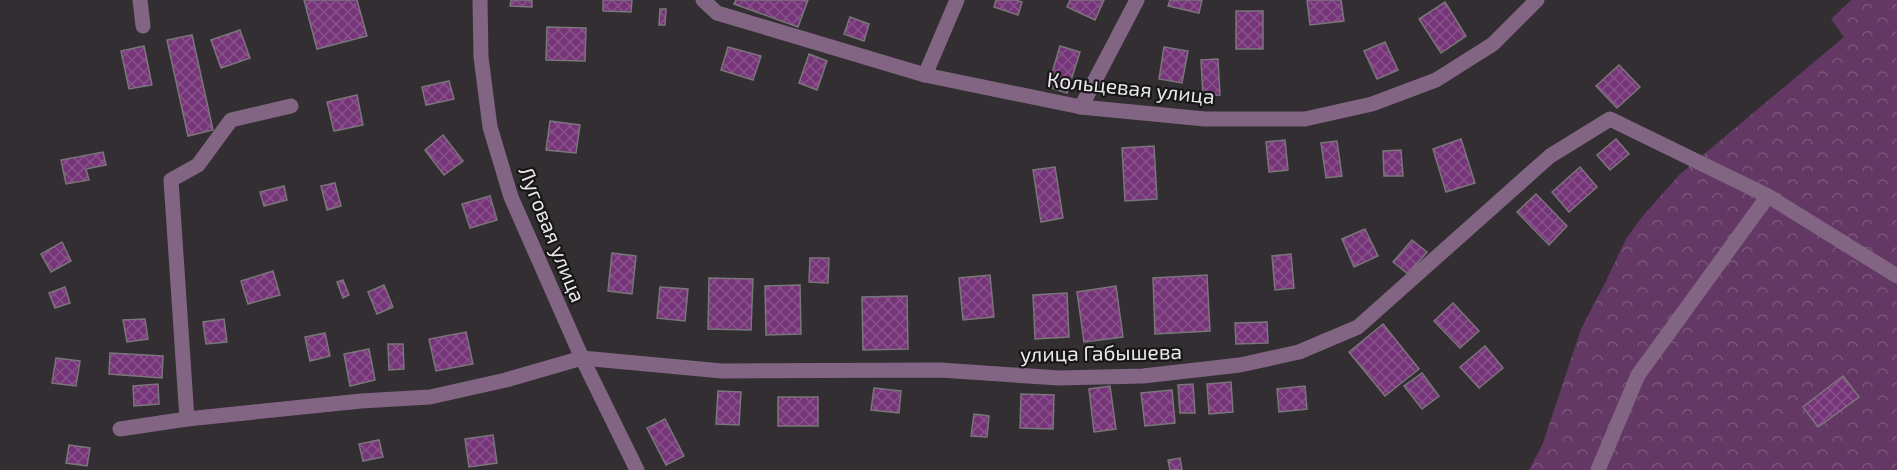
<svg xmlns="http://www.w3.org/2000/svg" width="1897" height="470" viewBox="0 0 1897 470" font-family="'Exo 2',sans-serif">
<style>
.forest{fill:url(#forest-crowns)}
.building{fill:url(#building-cross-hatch);stroke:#7a767a;stroke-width:1.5}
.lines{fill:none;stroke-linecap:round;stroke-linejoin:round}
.minor{stroke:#826583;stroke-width:15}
.labels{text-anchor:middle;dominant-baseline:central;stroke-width:4.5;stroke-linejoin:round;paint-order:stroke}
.street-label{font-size:21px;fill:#eae8ea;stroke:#181718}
</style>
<defs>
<pattern id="forest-crowns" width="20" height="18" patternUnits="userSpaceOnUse" patternTransform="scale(1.5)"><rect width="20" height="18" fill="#643865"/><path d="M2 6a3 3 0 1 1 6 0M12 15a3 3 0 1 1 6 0" fill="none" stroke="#7a557b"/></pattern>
<pattern id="building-cross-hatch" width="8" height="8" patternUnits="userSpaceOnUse" patternTransform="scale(1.5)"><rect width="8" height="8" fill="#753578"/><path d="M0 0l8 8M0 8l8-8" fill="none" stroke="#89528b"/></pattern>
</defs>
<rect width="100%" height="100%" fill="#322e32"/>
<polygon class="forest" points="1851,0 1897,0 1897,470 1529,470 1543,443 1581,329 1605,283 1626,239 1641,218 1679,175 1844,37 1831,19"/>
<g class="building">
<polygon points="304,0 357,0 367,36 317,49"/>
<polygon points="511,0 532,0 532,7 510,6"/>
<polygon points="603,0 632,0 631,12 603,11"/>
<polygon points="736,0 808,0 798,27 734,4"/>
<polygon points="996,0 1016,0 1022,2 1018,15 994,7"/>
<polygon points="1070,0 1104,0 1095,20 1067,7"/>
<polygon points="1170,0 1202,0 1199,13 1168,6"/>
<polygon points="1307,0 1341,0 1344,21 1310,25"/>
<polygon points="1445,2 1466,36 1441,53 1419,19"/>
<polygon points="660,9 666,9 665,25 659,25"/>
<rect x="1236" y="11" width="27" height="38"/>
<polygon points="850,17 869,24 864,41 844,34"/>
<polygon points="547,27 586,28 585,61 546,60"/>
<polygon points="240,30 250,58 221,68 211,40"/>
<polygon points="192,35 213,130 188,136 167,40"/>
<polygon points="1385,42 1398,70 1377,79 1364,51"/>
<polygon points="144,46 152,85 129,89 121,51"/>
<polygon points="1060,46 1080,52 1067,93 1048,87"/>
<polygon points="728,47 761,56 753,80 721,70"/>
<polygon points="1164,47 1188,51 1182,83 1159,79"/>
<polygon points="809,54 827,61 817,90 799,83"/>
<polygon points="1218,59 1220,95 1203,96 1201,60"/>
<polygon points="1619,65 1640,87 1617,108 1596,86"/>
<polygon points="449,81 454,99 426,105 422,87"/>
<polygon points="357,95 363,125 334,131 327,102"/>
<polygon points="550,121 580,125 576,153 546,150"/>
<polygon points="443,135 463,161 444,175 425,150"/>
<polygon points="1461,139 1475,183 1446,192 1433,149"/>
<polygon points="1616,139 1629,154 1610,170 1597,155"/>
<polygon points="1285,140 1288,170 1269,172 1266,142"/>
<polygon points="1337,141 1342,176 1326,178 1321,143"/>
<polygon points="1154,146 1157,199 1125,201 1122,148"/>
<polygon points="1401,150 1403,176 1384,176 1383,151"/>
<polygon points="103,152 106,165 86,169 89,180 66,184 61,160"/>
<polygon points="1055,167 1063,218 1041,222 1033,170"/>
<polygon points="1580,167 1597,187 1569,212 1552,192"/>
<polygon points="335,183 341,206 327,210 321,186"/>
<polygon points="284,186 287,200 264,206 260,192"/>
<polygon points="1536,194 1567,226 1549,245 1517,212"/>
<polygon points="490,196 497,220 470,228 462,204"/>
<polygon points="1365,229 1378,256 1354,267 1342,239"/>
<polygon points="1412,240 1427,252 1408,274 1393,262"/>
<polygon points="62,242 71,261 51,272 41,254"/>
<polygon points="612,253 636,256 632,294 608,291"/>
<polygon points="1291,254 1294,288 1275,290 1272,256"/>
<polygon points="810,258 829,258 828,283 809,282"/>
<polygon points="273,271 280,295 248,304 241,281"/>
<polygon points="990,275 994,317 963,320 959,278"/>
<polygon points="1207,275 1210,331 1155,334 1153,278"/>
<polygon points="709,278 753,279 751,330 708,329"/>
<polygon points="343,280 349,295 343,298 337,282"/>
<polygon points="384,285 393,307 377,314 368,292"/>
<polygon points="800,285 801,334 766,335 765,286"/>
<polygon points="1116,286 1123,337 1084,342 1077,292"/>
<polygon points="65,287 70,303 55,308 49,293"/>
<polygon points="660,287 688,289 685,321 657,318"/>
<polygon points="1067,293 1069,337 1035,339 1033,295"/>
<polygon points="907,296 908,349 863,350 862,297"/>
<polygon points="1453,303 1479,331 1460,348 1434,321"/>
<polygon points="145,319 148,339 127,342 123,320"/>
<polygon points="224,319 227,342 206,344 203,322"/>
<polygon points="1267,322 1268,343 1236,344 1235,323"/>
<polygon points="1383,324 1419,369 1385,396 1349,352"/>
<polygon points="466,332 473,364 436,371 429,339"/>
<polygon points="325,333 330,356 310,361 305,337"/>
<polygon points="388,344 403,344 404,369 389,370"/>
<polygon points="1485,346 1503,368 1479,388 1460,367"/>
<polygon points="369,349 375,380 350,386 344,354"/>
<polygon points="110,353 163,356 162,378 109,374"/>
<polygon points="56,358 80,361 76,386 52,383"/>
<polygon points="1422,373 1439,396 1422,409 1404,386"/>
<polygon points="1843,376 1859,397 1818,427 1803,407"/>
<polygon points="1231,382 1233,412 1209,414 1207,384"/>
<polygon points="158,384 159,404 134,406 133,386"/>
<polygon points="1193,384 1195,413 1180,413 1178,385"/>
<polygon points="1110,386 1116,429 1094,432 1089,389"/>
<polygon points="1305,386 1307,409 1279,412 1277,389"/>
<polygon points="874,388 901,391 899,413 871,410"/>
<polygon points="1172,390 1175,423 1145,426 1141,393"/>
<polygon points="718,391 741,392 739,425 716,424"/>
<polygon points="1021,394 1054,395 1053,429 1020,428"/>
<rect x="778" y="397" width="40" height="29"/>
<polygon points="974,414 989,416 987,437 971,436"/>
<polygon points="665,419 684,456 666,465 647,428"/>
<polygon points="493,435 497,463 469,467 465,439"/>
<polygon points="379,440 383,457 363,461 359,444"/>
<polygon points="69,445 90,448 87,466 66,463"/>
<polygon points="1180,458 1182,470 1170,470 1168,460"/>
</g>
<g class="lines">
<g class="minor">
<polyline points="140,0 143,26"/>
<polyline points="480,0 481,57 490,127 511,197 582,358 637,470"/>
<polyline points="703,0 717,13 925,75 1081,107 1205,119 1305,119 1372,104 1436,80 1493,44 1537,0"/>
<polyline points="925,75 957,0"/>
<polyline points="1081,107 1137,0"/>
<polyline points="187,419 171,180 198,165 231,120 291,106"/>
<polyline points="120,429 187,419 361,401 430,397 506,380 582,358 722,371 940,370 1059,378 1143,376 1240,365 1299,352 1358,327 1550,156 1610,119 1768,196 1897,276"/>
<polyline points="1598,470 1638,375 1768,196"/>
</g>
</g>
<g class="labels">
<g class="street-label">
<text transform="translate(1131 87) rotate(6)">Кольцевая улица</text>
<text transform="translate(553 234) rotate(68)">Луговая улица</text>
<text transform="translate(1101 352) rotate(-1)">улица Габышева</text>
</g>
</g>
</svg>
